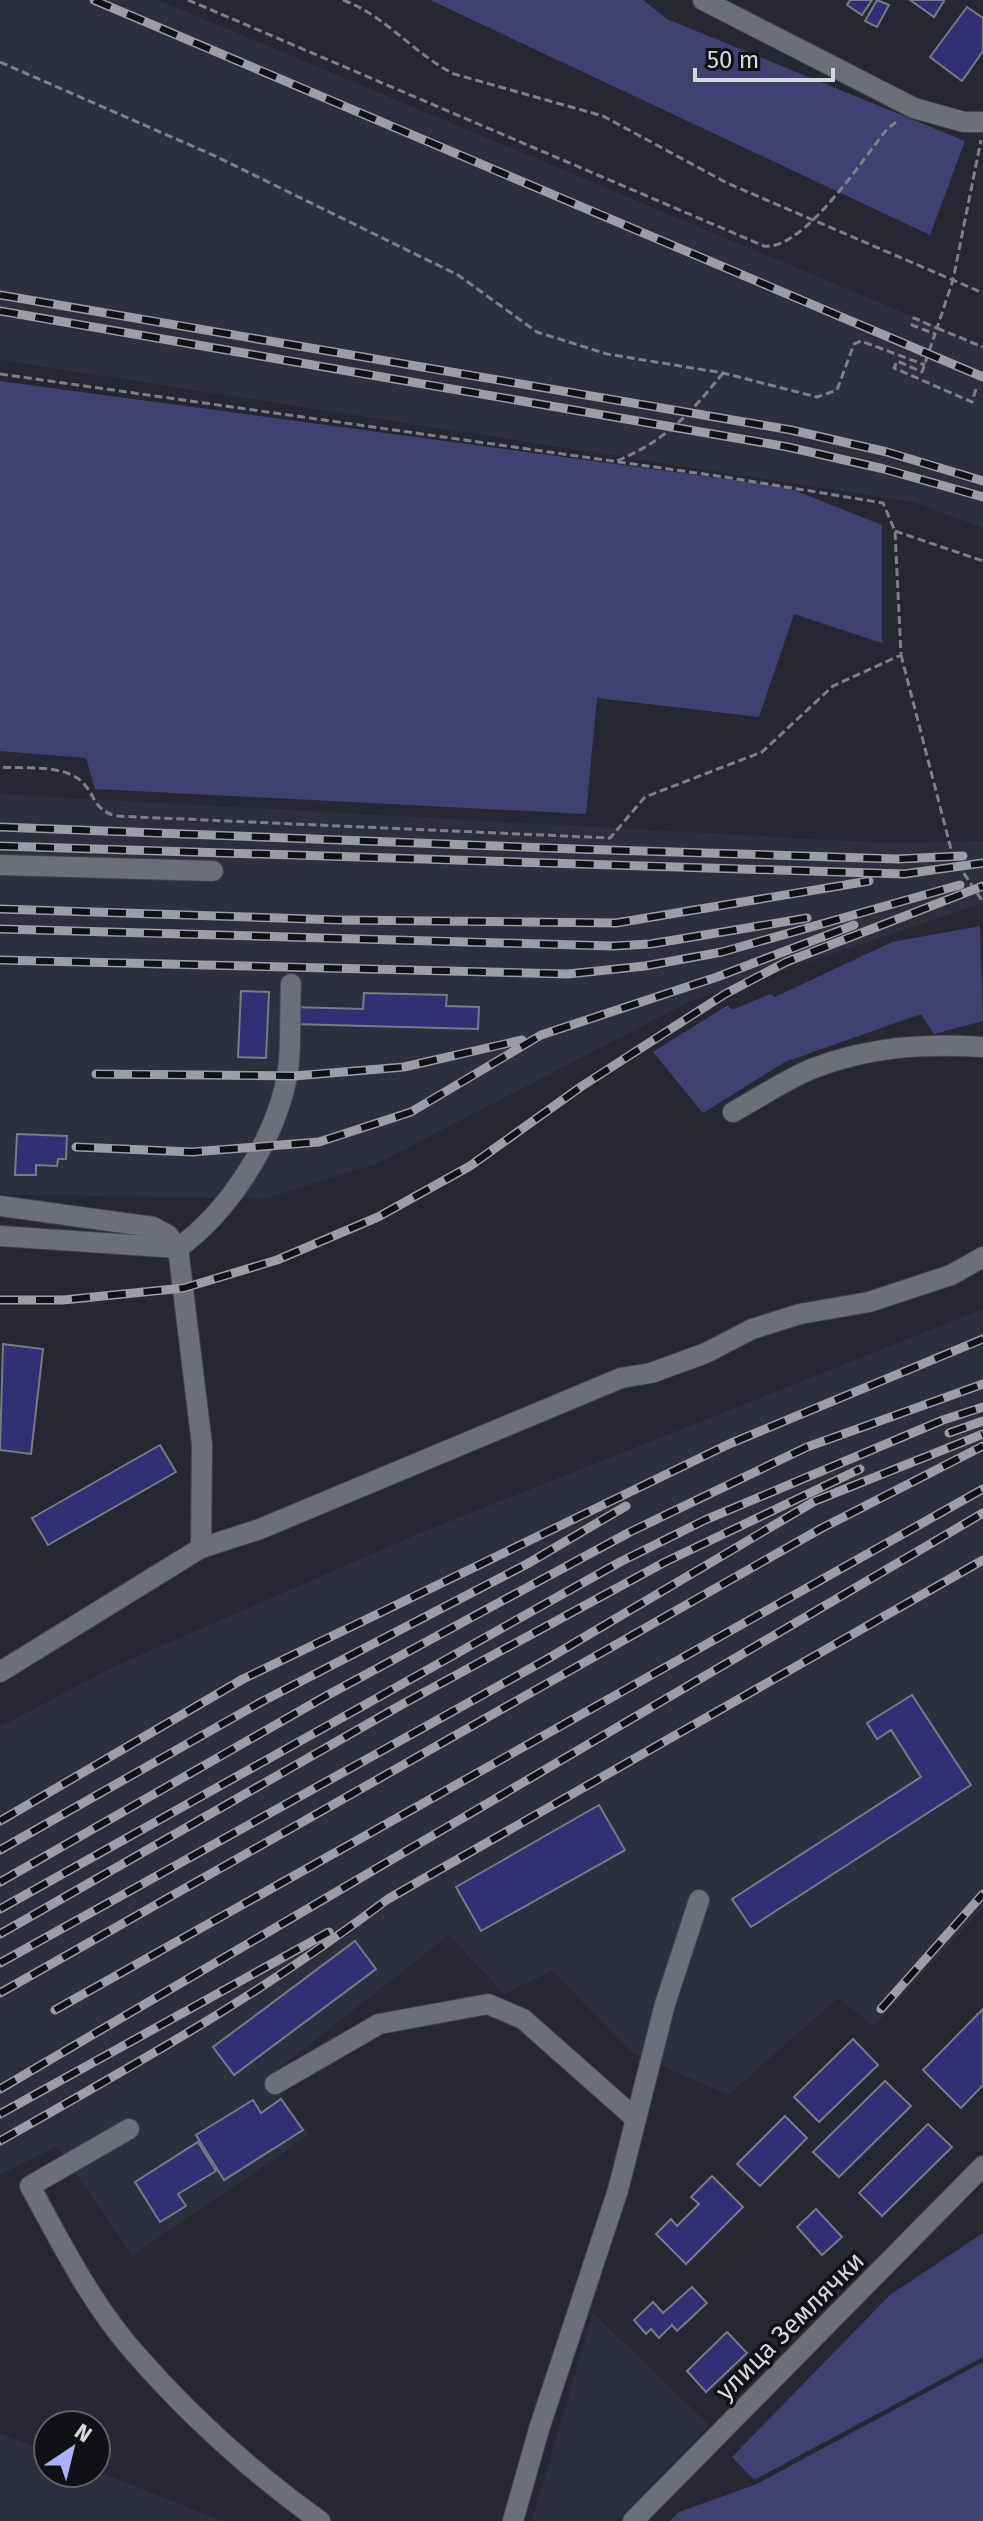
<svg xmlns="http://www.w3.org/2000/svg" width="983" height="2521" viewBox="0 0 983 2521" font-family="'Fira Sans',sans-serif">
<style>
.built{fill:#2d2f3f}
.green{fill:#3f4171}
.building{fill:#323075;stroke:#797a87;stroke-width:2}
.lines{fill:none;stroke-linecap:round;stroke-linejoin:round}
.minor-casing{stroke:#43444d;stroke-width:22}
.path{stroke:#7e7f88;stroke-width:3;stroke-dasharray:8 4;stroke-linecap:butt}
.minor{stroke:#6c6e7a;stroke-width:20}
.rail-casing{stroke:#9c9da6;stroke-width:9}
.rail{stroke:#101115;stroke-width:6;stroke-dasharray:18;stroke-linecap:butt}
.labels{text-anchor:middle;dominant-baseline:central;stroke-width:7;stroke-linejoin:round;paint-order:stroke}
.street-label{font-size:26px;fill:#d6d7de;stroke:#101115}
</style>
<rect width="100%" height="100%" fill="#262732"/>
<g class="built">
<polygon points="0,0 158,0 983,346 983,528 913,502 0,360"/>
<polygon points="0,794 886,843 983,841 983,903 687,1003 376,1164 264,1199 0,1194"/>
<polygon points="983,1309 983,1908 874,2026 838,1998 728,2095 633,2053 552,1971 504,1994 449,1935 268,2077 309,2135 132,2256 57,2146 0,2175 0,1727 113,1667 418,1534"/>
<polygon points="593,2313 709,2425 616,2521 532,2521"/>
<polygon points="0,2433 48,2452 48,2473 96,2471 222,2521 0,2521"/>
</g>
<g class="green">
<polygon points="430,0 643,0 667,19 965,141 930,235"/>
<polygon points="0,381 786,487 882,525 882,643 794,614 759,717 597,698 586,814 95,789 86,758 0,751"/>
<polygon points="980,926 983,1021 934,1034 921,1014 785,1062 703,1113 653,1052 728,1005 732,1010 771,994 775,997 892,942"/>
<polygon points="983,2233 983,2357 754,2480 732,2457 890,2295"/>
<polygon points="983,2362 983,2521 670,2521 679,2512 757,2484"/>
</g>
<g class="building">
<polygon points="850,0 872,0 862,15 847,5"/>
<polygon points="877,0 889,5 877,27 865,21"/>
<polygon points="910,0 943,0 944,1 934,17"/>
<polygon points="967,7 983,18 983,51 962,81 930,57"/>
<polygon points="241,991 269,992 266,1058 238,1057"/>
<polygon points="364,993 447,995 446,1006 479,1007 478,1029 292,1024 293,1007 363,1009"/>
<polygon points="17,1134 67,1136 66,1159 58,1159 57,1166 36,1165 36,1175 15,1175"/>
<polygon points="3,1344 43,1349 31,1454 0,1450"/>
<polygon points="160,1445 176,1472 48,1545 32,1518"/>
<polygon points="912,1695 971,1785 751,1927 732,1899 921,1777 891,1730 877,1739 867,1723"/>
<polygon points="599,1805 625,1850 481,1931 456,1887"/>
<polygon points="355,1941 376,1969 234,2075 213,2047"/>
<polygon points="983,2009 983,2085 961,2108 923,2070"/>
<polygon points="853,2039 878,2065 819,2122 794,2097"/>
<polygon points="885,2081 911,2106 839,2177 813,2152"/>
<polygon points="281,2099 303,2130 224,2180 196,2135 253,2100 261,2113"/>
<polygon points="785,2116 807,2138 760,2186 737,2164"/>
<polygon points="928,2124 952,2147 882,2216 859,2193"/>
<polygon points="198,2142 216,2171 178,2194 186,2206 160,2222 135,2182"/>
<polygon points="712,2176 743,2207 686,2264 656,2234 671,2219 677,2226 699,2204 691,2197"/>
<polygon points="816,2209 842,2237 822,2255 797,2227"/>
<polygon points="692,2287 707,2303 677,2331 672,2325 659,2338 651,2329 646,2334 634,2320 653,2302 663,2313"/>
<polygon points="727,2332 747,2353 706,2392 687,2371"/>
</g>
<g class="lines">
<g class="minor-casing">
<g id="minor">
<polyline points="703,0 914,108 964,122 983,122"/>
<polyline points="0,865 213,871"/>
<path d="M733 1112C759 1098 786 1079 814 1068 869 1047 924 1043 983 1047"/>
<polyline points="0,1206 153,1227 168,1235 178,1248 202,1445 201,1548"/>
<path d="M0 1236 178 1248C227 1213 269 1148 284 1090 293 1057 289 1017 291 984"/>
<polyline points="0,1672 201,1548 260,1529 621,1378 651,1373 706,1353 752,1329 800,1314 869,1302 951,1275 983,1257"/>
<polyline points="275,2084 379,2024 488,2004 523,2019 636,2119"/>
<path d="M129 2129 30 2186C61 2243 91 2303 134 2352 188 2414 253 2473 320 2521"/>
<polyline points="513,2521 539,2429 618,2190 665,2004 699,1900"/>
<polyline points="633,2521 983,2166"/>
</g>
</g>
<g class="path">
<path d="M188 0 764 246C804 251 864 157 888 128L899 120"/>
<path d="M343 0C386 16 414 54 454 74L603 116 727 183 983 293"/>
<polyline points="0,62 215,156 458,275 537,332 607,354 723,373 817,397 837,390 854,344 861,341 925,365"/>
<polyline points="937,328 983,347"/>
<path d="M0 374 725 477 883 503 895 531 901 655 833 686 762 752 645 797 610 838 115 816C91 807 97 796 81 781 62 764 24 769 0 767"/>
<polyline points="976,389 972,402 894,368 897,361 922,372 935,334 912,325 914,318 937,328 953,280 981,140"/>
<path d="M617 461C666 440 689 415 723 373"/>
<polyline points="895,531 983,561"/>
<polyline points="901,655 953,857 983,902"/>
</g>
<use href="#minor" class="minor"/>
<g class="rail-casing">
<g id="rail">
<polyline points="94,0 983,377"/>
<polyline points="0,295 791,430 887,452 983,481"/>
<polyline points="0,311 788,447 884,469 983,497"/>
<polyline points="0,827 575,849 897,859 963,856"/>
<polyline points="0,846 904,874 983,863"/>
<polyline points="0,909 340,920 616,923 869,881"/>
<polyline points="0,929 613,946 650,944 807,918"/>
<polyline points="0,960 568,974 645,966 722,952 960,885"/>
<polyline points="96,1074 294,1076 404,1067 522,1040"/>
<polyline points="76,1147 192,1152 319,1142 411,1112 541,1035 717,977 854,925"/>
<polyline points="0,1300 63,1300 184,1288 277,1260 378,1217 470,1166 582,1086 725,994 786,962 983,886"/>
<polyline points="949,1433 983,1421"/>
<polyline points="0,1821 243,1679 729,1444 983,1339"/>
<polyline points="0,1850 261,1702 527,1564 626,1506"/>
<polyline points="0,1882 326,1696 630,1532 807,1447 983,1384"/>
<polyline points="0,1909 620,1562 705,1520 943,1420 983,1407"/>
<polyline points="0,1934 401,1705 665,1562 860,1469"/>
<polyline points="0,1963 549,1658 815,1501 983,1434"/>
<polyline points="0,1993 822,1528 983,1446"/>
<polyline points="881,2009 983,1894"/>
<polyline points="55,2010 983,1489"/>
<polyline points="0,2089 983,1513"/>
<polyline points="0,2114 329,1932"/>
<path d="M0 2141C136 2064 263 1993 388 1899L983 1560"/>
</g>
</g>
<use href="#rail" class="rail"/>
</g>
<g class="labels">
<g class="street-label">
<text transform="translate(790 2326) rotate(-45)">улица Землячки</text>
</g>
</g>
<g transform="translate(72 2449) rotate(35)"><circle r="38" fill="#101115" stroke="#5f6065" stroke-width="2"/>
<path d="M0-6L14 30L0 20L-14 30Z" fill="#aab0fc"/>
<text y="-12" font-size="22" font-weight="bold" text-anchor="middle" fill="#d6d7de">N</text>
</g>
<path d="M695 68v12h138v-12" fill="none" stroke="#d6d7de" stroke-width="4"/>
<text x="707" y="68" font-size="24" fill="#d6d7de" stroke="#101115" stroke-width="6" paint-order="stroke">50 m</text>
</svg>
